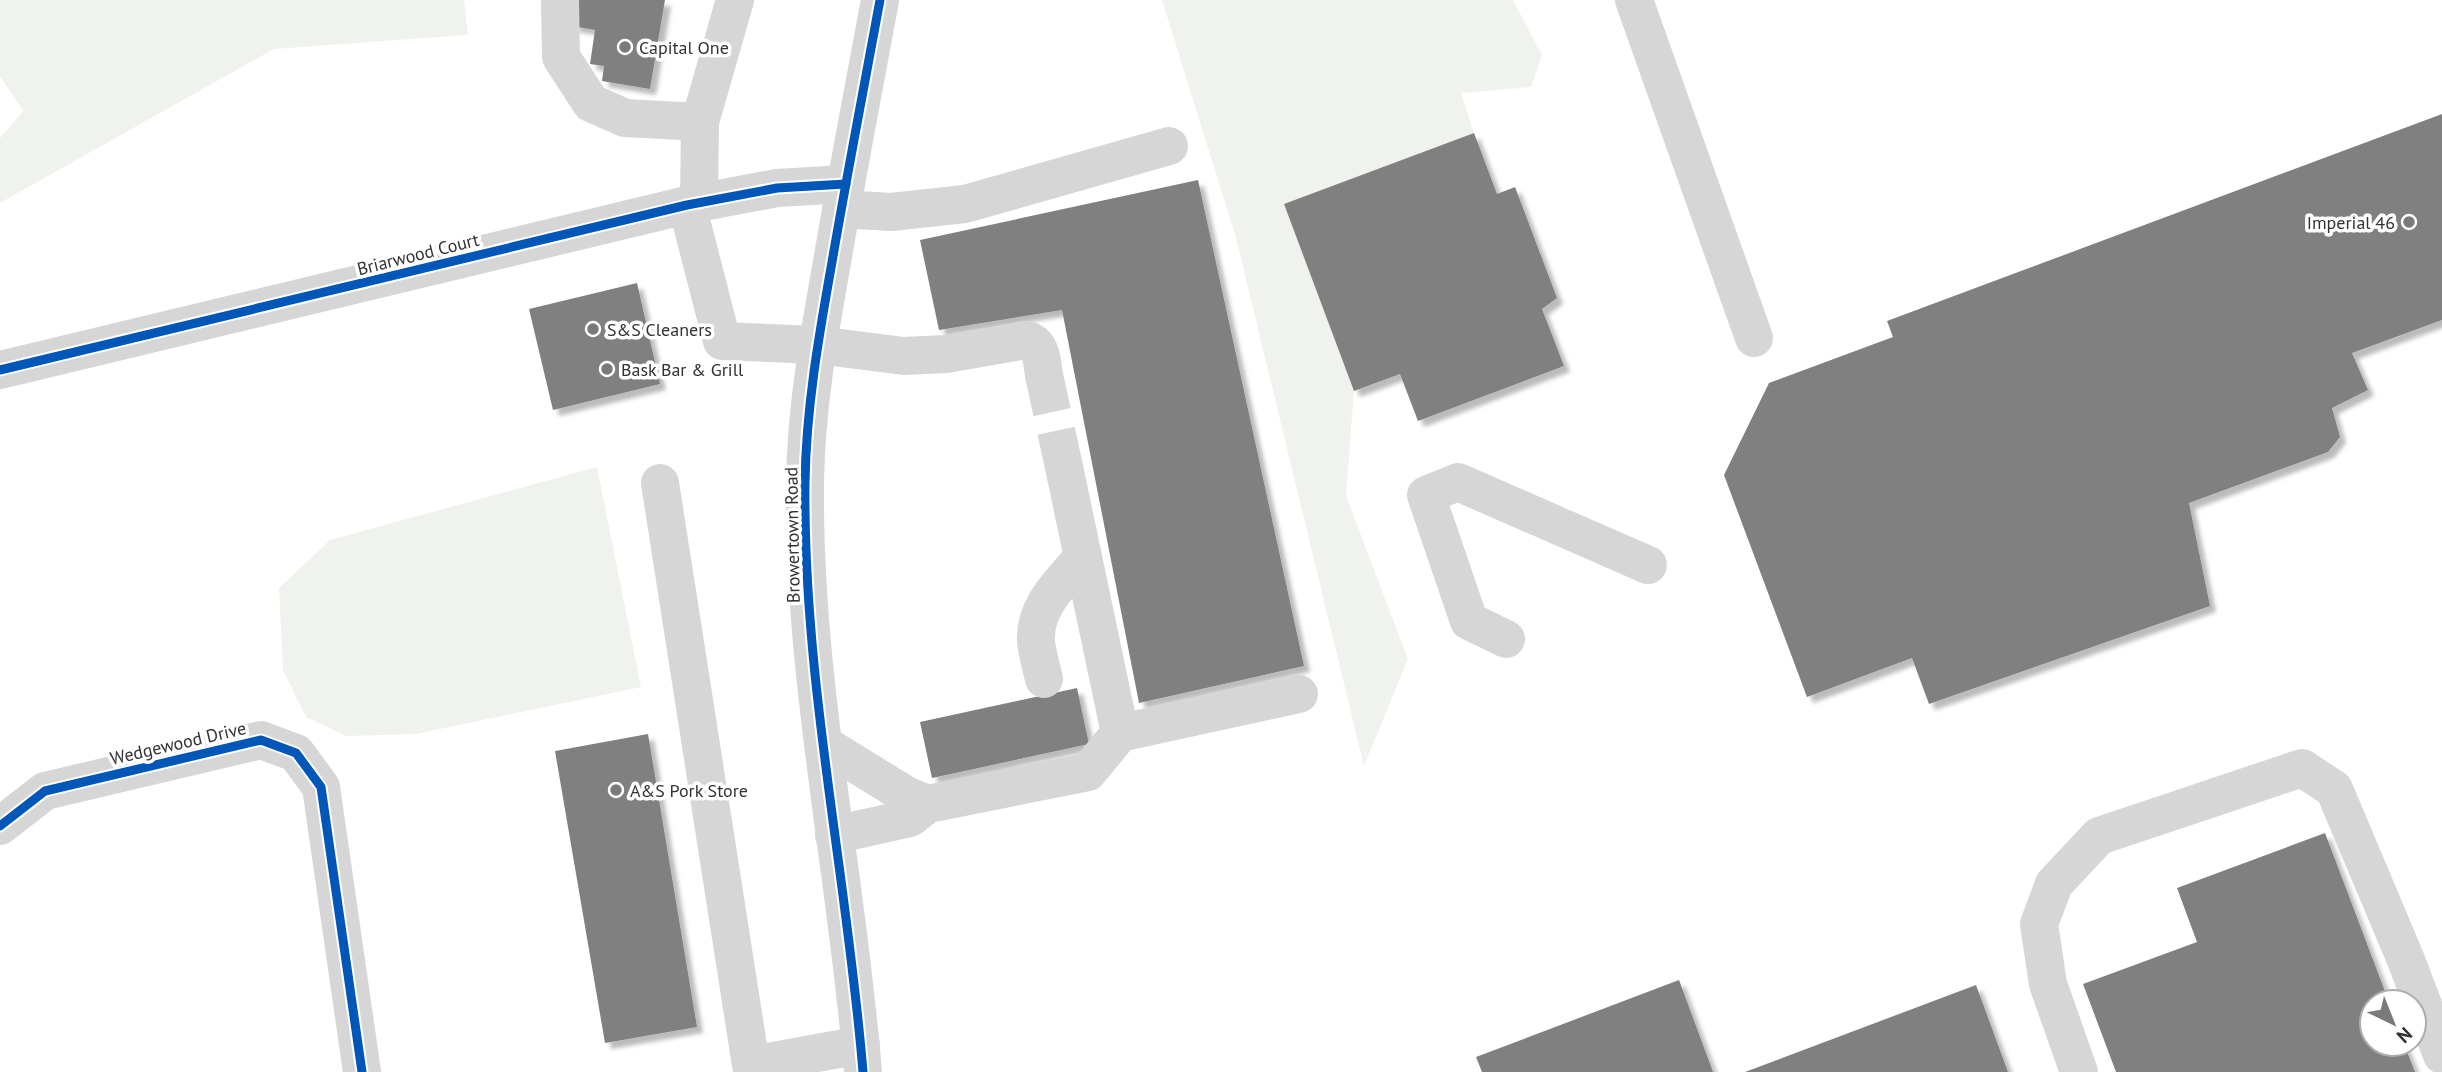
<svg xmlns="http://www.w3.org/2000/svg" width="2442" height="1072" viewBox="0 0 2442 1072" font-family="'PT Sans',sans-serif">
<style>
.green{fill:#f0f3ed}
.building{fill:#808080;filter:url(#shadow)}
.lines{fill:none;stroke-linecap:round;stroke-linejoin:round}
.minor-tunnel{stroke:#d6d6d6;stroke-width:38;stroke-dasharray:38 19;stroke-linecap:butt}
.minor{stroke:#d6d6d6;stroke-width:38}
.cycleway-casing{stroke:#fff;stroke-width:13}
.cycleway{stroke:#0057b8;stroke-width:9}
.poi-dot{fill:#7a7a7a;stroke:#fff;stroke-width:2.5}
.labels{text-anchor:middle;dominant-baseline:central;stroke-width:7;stroke-linejoin:round;paint-order:stroke}
.poi-label{font-size:18px;fill:#323232;stroke:#fff;text-anchor:start}
.street-label{font-size:18px;fill:#323232;stroke:#fff}
</style>
<defs>
<filter id="shadow"><feDropShadow dx="6" dy="6" stdDeviation="2" flood-color="#0004"/></filter>
</defs>
<rect width="100%" height="100%" fill="#fff"/>
<g class="green">
<polygon points="0,0 464,0 468,35 274,49 0,203 0,138 23,111 0,76"/>
<polygon points="1162,0 1513,0 1542,55 1531,87 1461,93 1474,133 1284,204 1354,391 1346,496 1408,659 1364,766 1236,238"/>
<polygon points="597,467 641,687 416,734 346,736 306,717 283,670 279,588 330,540"/>
</g>
<g class="building">
<polygon points="577,0 665,0 650,89 602,81 604,66 590,64 595,30 572,26"/>
<polygon points="2442,114 2442,320 2352,353 2368,390 2332,408 2340,437 2328,452 2189,503 2210,606 1929,704 1912,658 1807,697 1724,475 1769,383 1893,337 1887,321"/>
<polygon points="1474,133 1497,194 1515,187 1557,298 1542,309 1564,366 1418,421 1400,374 1354,391 1284,204"/>
<polygon points="1198,180 1304,666 1139,703 1062,310 939,330 920,240"/>
<polygon points="637,283 660,384 553,410 529,309"/>
<polygon points="1077,688 1089,744 932,778 920,722"/>
<polygon points="648,734 697,1027 605,1043 555,751"/>
<polygon points="2325,833 2389,1002 2372,1002 2372,1044 2404,1044 2415,1072 2116,1072 2083,984 2197,942 2177,888"/>
<polygon points="1679,980 1713,1072 1482,1072 1476,1057"/>
<polygon points="1976,985 2008,1072 1745,1072"/>
</g>
<g class="lines">
<polyline class="minor-tunnel" points="1044,375 1064,467"/>
<g class="minor">
<polyline points="560,0 561,57 591,103 625,118 700,122"/>
<polyline points="1634,0 1754,338"/>
<polyline points="699,203 700,122 735,0"/>
<path d="M687 205 722 341 817 345 904 356 946 354 1026 340C1042 343 1042 362 1044 375"/>
<polyline points="841,209 891,212 965,204 1169,146"/>
<polyline points="0,370 687,205 777,188 846,184"/>
<polyline points="1064,467 1120,733"/>
<polyline points="660,483 751,1065 861,1045"/>
<polyline points="1506,639 1469,621 1426,495 1458,482 1648,565"/>
<path d="M1044 679C1041 666 1037 653 1036 641 1034 606 1062 582 1083 557"/>
<polyline points="823,744 906,795 928,804 910,818 834,835"/>
<polyline points="928,804 1088,772 1120,733 1299,694"/>
<polyline points="0,826 45,791 261,740 296,753 321,787 362,1072"/>
<path d="M863 1072C847 875 803 681 805 483 806 408 819 335 832 262 847 175 864 87 880 0"/>
<polyline points="2079,1072 2048,984 2039,924 2054,884 2099,836 2302,768 2334,789 2406,960 2442,1055"/>
</g>
<g class="cycleway-casing">
<g id="cycleway">
<polyline points="0,370 687,205 777,188 846,184"/>
<polyline points="0,826 45,791 261,740 296,753 321,787 362,1072"/>
<path d="M863 1072C847 875 803 681 805 483 806 408 819 335 832 262 847 175 864 87 880 0"/>
</g>
</g>
<use href="#cycleway" class="cycleway"/>
</g>
<g class="poi-dot">
<circle cx="625" cy="47" r="7"/>
<circle cx="2409" cy="222" r="7"/>
<circle cx="593" cy="329" r="7"/>
<circle cx="607" cy="369" r="7"/>
<circle cx="616" cy="790" r="7"/>
</g>
<g class="labels">
<g class="poi-label">
<text x="639" y="47">Capital One</text>
<text x="2395" y="222" text-anchor="end">Imperial 46</text>
<text x="607" y="329">S&amp;S Cleaners</text>
<text x="621" y="369">Bask Bar &amp; Grill</text>
<text x="630" y="790">A&amp;S Pork Store</text>
</g>
<g class="street-label">
<text transform="translate(418 254) rotate(-14)">Briarwood Court</text>
<text transform="translate(792 535) rotate(-91)">Browertown Road</text>
<text transform="translate(178 743) rotate(-13)">Wedgewood Drive</text>
</g>
</g>
<g transform="translate(2393 1023) rotate(137)"><circle r="33" fill="#ffffff" stroke="#adadad" stroke-width="2"/>
<path d="M0-5L12 26L0 18L-12 26Z" fill="#7a7a7a"/>
<text y="-10" font-size="19" font-weight="bold" text-anchor="middle" fill="#323232">N</text>
</g>
</svg>
